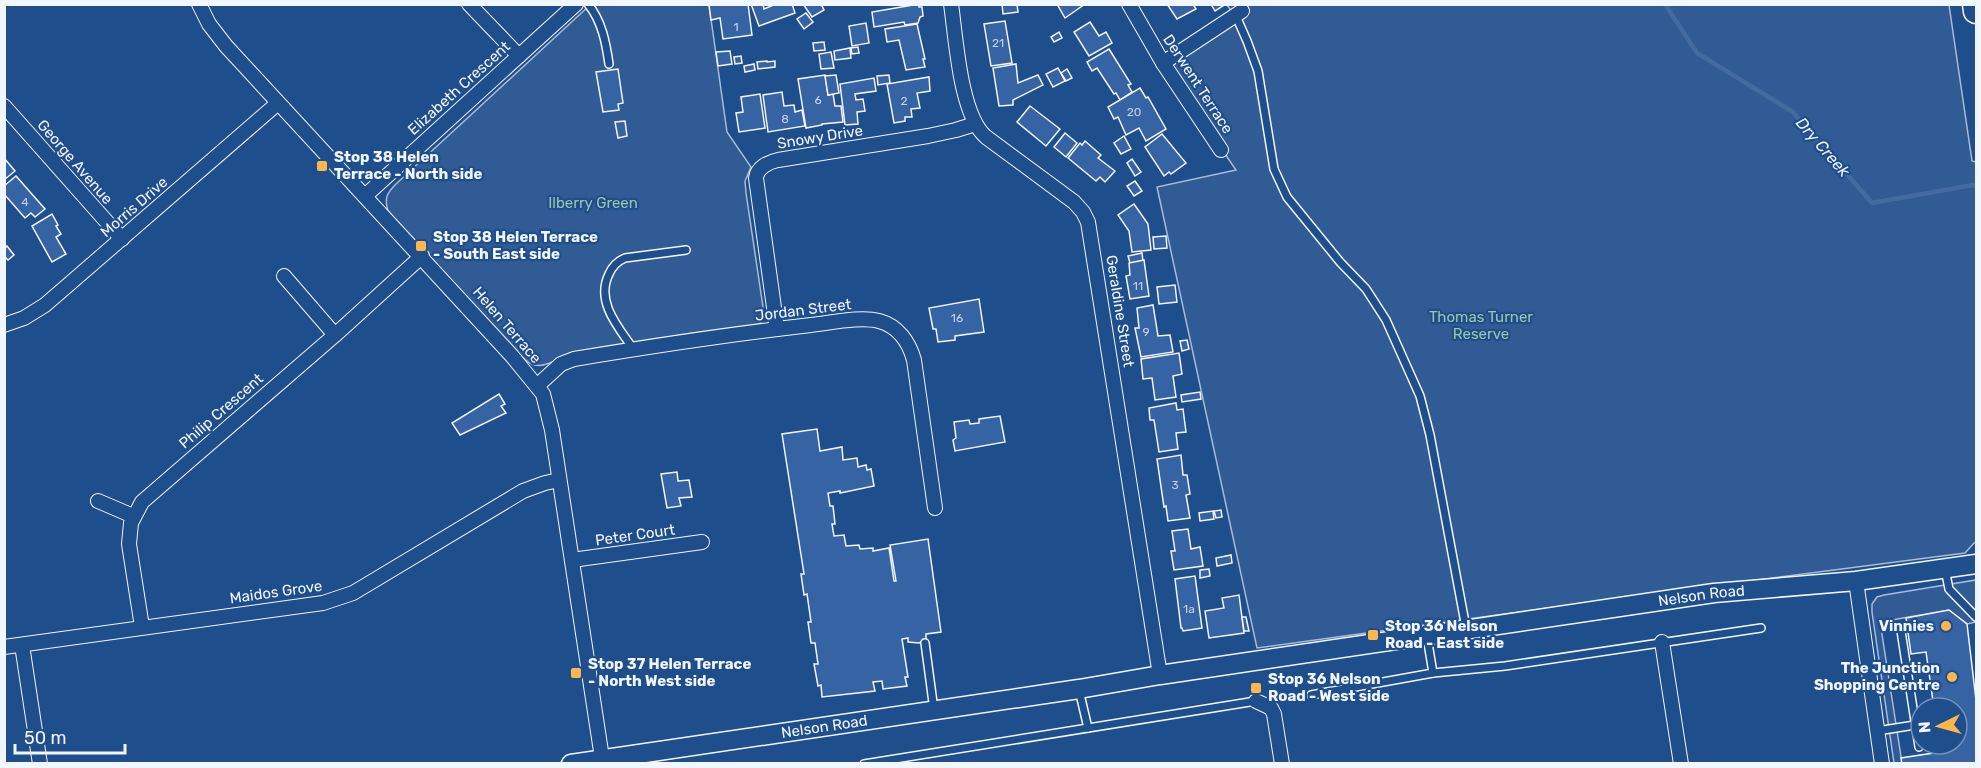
<svg xmlns="http://www.w3.org/2000/svg" width="1981" height="768" viewBox="0 0 1981 768" font-family="Rubik,sans-serif">
<style>
.green{fill:#305b95;stroke:#a8bbd7;stroke-width:1.5}
.lines{fill:none;stroke-linecap:round;stroke-linejoin:round}
.stream{stroke:#446ba0;stroke-width:4.5}
.building{fill:#3563a3;stroke:#f2f6ff;stroke-width:1.5}
.lane-casing{stroke:#f2f6ff;stroke-width:10}
.street-casing{stroke:#f2f6ff;stroke-width:16}
.secondary-casing{stroke:#f2f6ff;stroke-width:21}
.highway-casing{stroke:#f2f6ff;stroke-width:27}
.lane{stroke:#1f4e8c;stroke-width:7}
.street{stroke:#1f4e8c;stroke-width:14}
.secondary{stroke:#1f4e8c;stroke-width:18}
.highway{stroke:#1f4e8c;stroke-width:24}
.poi-dot{fill:#ffb74d;stroke:#1f4e8c;stroke-width:2}
.labels{text-anchor:middle;dominant-baseline:central;stroke-width:4.5;stroke-linejoin:round;paint-order:stroke}
.number-label{font-size:12px;fill:#c3d1e8}
.street-label{font-size:15px;fill:#f2f6ff;stroke:#1f4e8c}
.poi-label{font-size:15px;font-weight:bold;fill:#f2f6ff;stroke:#1f4e8c;text-anchor:start}
.park-label{font-size:15px;fill:#97c8a6;stroke:#1f4e8c}
.water-label{font-size:16px;font-style:italic;fill:#f2f6ff;stroke:#1f4e8c}
</style>
<rect width="100%" height="100%" fill="#1f4e8c"/>
<g class="green">
<path d="M590 5H709L727 132 751 167 745 181 746 193 763 307V319L757 326 561 358C534 372 531 366 511 346L388 211C384 198 387 193 396 184Z"/>
<polygon points="1227,5 1949,5 1972,161 1976,162 1976,542 1974,543 1965,553 1665,592 1257,648 1157,187 1236,170 1163,63 1235,16"/>
<polygon points="1976,580 1976,622 1967,624 1949,610 1886,621 1881,628 1902,763 1894,763 1872,612 1872,604 1877,597 1884,595"/>
</g>
<g class="lines">
<polyline class="stream" points="1665,4 1697,53 1793,112 1872,203 1973,185 1976,186"/>
</g>
<g class="building">
<polygon points="748,4 752,35 723,39 720,18 711,20 709,5"/>
<polygon points="751,4 763,4 764,9 776,4 792,4 795,13 759,26"/>
<polygon points="803,4 821,4 824,10 812,17"/>
<polygon points="919,4 919,7 922,7 923,16 920,17 918,23 905,25 904,22 874,27 872,12"/>
<polygon points="1002,4 1017,4 1018,12 1003,14"/>
<polygon points="1057,4 1085,4 1065,18"/>
<polygon points="1167,4 1193,4 1196,9 1177,19"/>
<polygon points="1211,4 1226,4 1215,11"/>
<polygon points="806,13 813,22 804,29 797,19"/>
<polygon points="1005,21 1012,63 991,66 984,24"/>
<polygon points="1090,22 1099,36 1106,32 1112,43 1089,56 1074,32"/>
<polygon points="866,23 869,43 852,46 849,26"/>
<polygon points="917,24 925,59 923,59 925,67 906,70 899,40 887,42 885,29"/>
<polygon points="1059,32 1062,38 1054,42 1051,37"/>
<polygon points="824,42 825,50 814,51 813,43"/>
<polygon points="858,47 859,53 852,54 851,48"/>
<polygon points="850,48 851,58 835,60 834,51"/>
<polygon points="1109,49 1131,84 1128,85 1132,92 1120,100 1116,93 1114,94 1097,68 1092,71 1087,62"/>
<polygon points="730,51 732,64 718,66 716,52"/>
<polygon points="831,52 834,68 821,69 819,54"/>
<polygon points="741,56 742,63 735,64 734,57"/>
<polygon points="767,61 767,62 775,61 775,67 758,69 757,62"/>
<polygon points="754,64 755,70 745,72 744,66"/>
<polygon points="1016,64 1018,83 1038,75 1043,85 1013,100 1013,105 999,106 993,68"/>
<polygon points="1058,68 1065,81 1053,87 1046,74"/>
<polygon points="618,69 623,103 618,104 619,110 603,112 596,72"/>
<polygon points="1067,69 1072,78 1066,81 1061,73"/>
<polygon points="825,75 828,95 833,94 835,106 841,106 843,122 822,124 822,125 806,128 798,79"/>
<polygon points="836,75 839,93 828,95 825,76"/>
<polygon points="889,75 890,83 878,85 877,76"/>
<polygon points="929,77 930,91 917,93 920,108 911,109 912,117 905,117 905,121 894,123 887,84"/>
<polygon points="874,78 876,91 855,94 856,100 863,99 865,111 857,112 858,124 845,125 840,84"/>
<polygon points="1140,88 1146,98 1148,97 1166,129 1146,141 1139,128 1126,135 1118,117 1114,119 1108,107"/>
<polygon points="782,92 784,106 794,105 795,112 802,110 805,126 768,132 763,95"/>
<polygon points="760,94 765,128 739,132 736,113 743,112 741,97"/>
<polygon points="1030,106 1060,129 1046,146 1017,122"/>
<polygon points="625,121 627,136 618,138 615,122"/>
<polygon points="1065,133 1077,143 1066,157 1054,147"/>
<polygon points="1162,134 1186,163 1171,174 1169,172 1164,176 1145,147"/>
<polygon points="1124,136 1131,149 1121,154 1114,143"/>
<polygon points="1085,141 1101,155 1098,158 1115,171 1105,182 1100,177 1096,181 1068,158 1080,143 1082,145"/>
<polygon points="4,158 15,171 4,180"/>
<polygon points="1132,159 1141,172 1135,176 1127,163"/>
<polygon points="16,176 45,209 35,217 31,213 25,218 4,194 4,186"/>
<polygon points="1135,181 1142,191 1134,196 1127,186"/>
<polygon points="1134,204 1148,224 1151,250 1132,252 1129,231 1118,215"/>
<polygon points="52,214 58,225 56,226 61,234 56,237 66,254 52,262 32,226"/>
<polygon points="1166,236 1167,248 1154,249 1153,237"/>
<polygon points="7,246 14,255 8,260 4,256 4,249"/>
<polygon points="1142,253 1143,261 1130,263 1128,256"/>
<polygon points="1144,260 1149,296 1130,299 1126,276 1130,275 1129,263"/>
<polygon points="1175,285 1177,302 1159,304 1157,287"/>
<polygon points="979,299 984,332 955,336 955,340 938,342 936,329 933,329 929,308"/>
<polygon points="1153,305 1158,336 1170,335 1173,352 1141,357 1135,328 1139,328 1137,308"/>
<polygon points="1187,340 1189,349 1182,351 1180,341"/>
<polygon points="1179,353 1182,374 1173,376 1176,397 1155,400 1152,378 1143,379 1141,359"/>
<polygon points="1200,392 1201,399 1182,402 1181,395"/>
<polygon points="499,394 505,404 501,406 506,413 460,435 452,423"/>
<polygon points="1176,403 1177,410 1183,409 1186,432 1176,433 1178,449 1159,452 1154,420 1150,420 1149,408"/>
<polygon points="1000,416 1005,442 955,451 953,440 956,438 954,422 969,420 970,424 979,423 979,419"/>
<polygon points="817,429 820,451 842,447 843,460 857,458 858,467 866,465 867,470 871,469 874,486 840,493 840,491 828,493 830,506 833,506 835,524 832,524 834,536 844,535 846,546 859,545 860,549 873,548 873,551 889,548 894,581 896,581 890,545 928,539 941,632 926,634 926,640 919,643 908,642 908,638 902,639 908,677 905,677 907,686 883,689 882,681 873,682 875,691 822,697 821,685 818,686 814,664 818,664 815,643 811,643 808,622 811,622 807,594 804,595 801,574 804,574 782,434"/>
<polygon points="1181,455 1183,475 1187,475 1190,494 1186,495 1190,518 1168,521 1166,506 1164,507 1157,459"/>
<polygon points="677,472 678,481 689,480 692,497 679,498 681,506 667,508 661,474"/>
<polygon points="1221,510 1222,517 1216,518 1214,511"/>
<polygon points="1213,511 1214,519 1200,521 1199,513"/>
<polygon points="1188,529 1191,549 1200,547 1203,566 1174,570 1171,551 1175,551 1172,531"/>
<polygon points="1231,555 1232,563 1217,566 1216,558"/>
<polygon points="1209,569 1210,576 1200,578 1200,570"/>
<polygon points="1195,576 1202,628 1183,631 1182,628 1181,628 1175,579"/>
<polygon points="1239,595 1244,633 1209,638 1205,611 1224,608 1222,598"/>
<polygon points="1949,610 1967,624 1976,700 1976,764 1902,764 1901,758 1940,752 1939,744 1957,744 1957,708 1934,708 1926,652 1911,654 1906,618"/>
<polygon points="1242,617 1246,617 1249,631 1244,631"/>
</g>
<g class="lines">
<g class="lane-casing">
<g id="lane">
<path d="M588 4C602 21 606 43 609 64"/>
<polyline points="1236,16 1247,41 1258,71 1274,169 1287,197 1340,262 1366,289 1386,320 1420,396 1430,435 1466,628"/>
<path d="M634 350C619 328 595 302 609 274 612 267 618 261 625 258L686 250"/>
<polyline points="1945,569 1949,589 1976,617"/>
<polyline points="1901,631 1919,747"/>
<polyline points="1427,637 1433,673"/>
<polyline points="925,643 934,710"/>
<polyline points="1079,690 1088,728"/>
<polyline points="1311,695 1433,673 1505,666 1761,628"/>
<polyline points="1877,731 1915,725"/>
<polyline points="864,764 1256,701"/>
</g>
</g>
<g class="street-casing">
<g id="street">
<polyline points="199,4 209,24 226,46 512,356 543,394 552,430 602,758"/>
<polyline points="469,4 519,56"/>
<path d="M951 4C956 38 960 115 986 137L1074 202 1083 212 1088 222 1160 675"/>
<polyline points="1129,4 1163,63 1221,150"/>
<polyline points="1163,63 1242,11"/>
<polyline points="4,106 122,239"/>
<polyline points="365,196 576,4"/>
<polyline points="284,276 335,335"/>
<polyline points="4,325 24,318 45,305 278,103"/>
<path d="M777 329 756 178C757 168 768 162 778 160L928 136 956 130 975 124"/>
<path d="M537 386 561 364 574 359C652 346 732 334 811 325 830 323 861 316 879 321 898 326 909 342 914 360L935 508"/>
<polyline points="98,501 133,516"/>
<polyline points="572,560 702,542"/>
<polyline points="1856,581 1882,764"/>
<polyline points="142,627 129,544 131,523 142,502 335,335 422,256"/>
<polyline points="1662,642 1681,764"/>
<polyline points="22,645 40,764"/>
<polyline points="4,647 323,603 353,593 523,491 545,483 559,480"/>
<polyline points="1256,701 1271,708 1274,714 1282,764"/>
</g>
</g>
<g class="secondary-casing">
<g id="secondary">
<path id="s1" d="M571 764 1079 689 1160 675 1714 593 1856 581 1976 564"/>
</g>
</g>
<g class="highway-casing">
<polyline id="highway" points="1975,4 1976,11"/>
</g>
<use href="#lane" class="lane"/>
<use href="#street" class="street"/>
<use href="#secondary" class="secondary"/>
<use href="#highway" class="highway"/>
</g>
<g class="poi-dot">
<rect x="316" y="160" width="12" height="12" rx="3"/>
<rect x="415" y="240" width="12" height="12" rx="3"/>
<circle cx="1946" cy="626" r="6"/>
<rect x="1367" y="629" width="12" height="12" rx="3"/>
<rect x="570" y="667" width="12" height="12" rx="3"/>
<circle cx="1952" cy="677" r="6"/>
<rect x="1250" y="682" width="12" height="12" rx="3"/>
</g>
<g class="labels">
<g class="number-label">
<text x="736" y="27">1</text>
<text x="998" y="43">21</text>
<text x="818" y="100">6</text>
<text x="904" y="101">2</text>
<text x="1134" y="112">20</text>
<text x="785" y="119">8</text>
<text x="25" y="202">4</text>
<text x="1138" y="286">11</text>
<text x="957" y="318">16</text>
<text x="1146" y="332">9</text>
<text x="1175" y="485">3</text>
<text x="1189" y="609">1a</text>
</g>
<g class="street-label">
<text transform="translate(1198 84) rotate(57)">Derwent Terrace</text>
<text transform="translate(459 88) rotate(-42)">Elizabeth Crescent</text>
<text transform="translate(820 137) rotate(-9)">Snowy Drive</text>
<text transform="translate(75 162) rotate(49)">George Avenue</text>
<text transform="translate(134 207) rotate(-41)">Morris Drive</text>
<text transform="translate(803 310) rotate(-7)">Jordan Street</text>
<text transform="translate(1120 311) rotate(81)">Geraldine Street</text>
<text transform="translate(507 325) rotate(49)">Helen Terrace</text>
<text transform="translate(221 411) rotate(-41)">Philip Crescent</text>
<text transform="translate(635 535) rotate(-8)">Peter Court</text>
<text transform="translate(276 592) rotate(-8)">Maidos Grove</text>
<text stroke="none"><textPath href="#s1" startOffset="1143">Nelson Road</textPath></text>
<text stroke="none"><textPath href="#s1" startOffset="256">Nelson Road</textPath></text>
</g>
<g class="poi-label">
<text x="334" y="157">Stop 38 Helen<tspan x="334" dy="17">Terrace - North side</tspan></text>
<text x="433" y="237">Stop 38 Helen Terrace<tspan x="433" dy="17">- South East side</tspan></text>
<text x="1385" y="626">Stop 36 Nelson<tspan x="1385" dy="17">Road - East side</tspan></text>
<text x="1934" y="626" text-anchor="end">Vinnies</text>
<text x="588" y="664">Stop 37 Helen Terrace<tspan x="588" dy="17">- North West side</tspan></text>
<text x="1940" y="668" text-anchor="end">The Junction<tspan x="1940" dy="17">Shopping Centre</tspan></text>
<text x="1268" y="679">Stop 36 Nelson<tspan x="1268" dy="17">Road - West side</tspan></text>
</g>
<g class="park-label">
<text x="593" y="203">Ilberry Green</text>
<text x="1481" y="317">Thomas Turner<tspan x="1481" dy="17">Reserve</tspan></text>
</g>
<g class="water-label">
<text transform="translate(1823 147) rotate(49)">Dry Creek</text>
</g>
</g>
<rect width="1981" height="768" fill="none" stroke="#f2f6ff" stroke-width="12"/>
<g transform="translate(1939 726) rotate(265)"><circle r="28" fill="#1f4e8c" stroke="#7391ba" stroke-width="1.5"/>
<path d="M0-4.5L10 22L0 15L-10 22Z" fill="#ffb74d"/>
<text y="-9" font-size="16" font-weight="bold" text-anchor="middle" fill="#f2f6ff">N</text>
</g>
<path d="M15 744v9h110v-9" fill="none" stroke="#f2f6ff" stroke-width="3"/>
<text x="24" y="744" font-size="18" fill="#f2f6ff" stroke="#1f4e8c" stroke-width="4.5" paint-order="stroke">50 m</text>
</svg>
